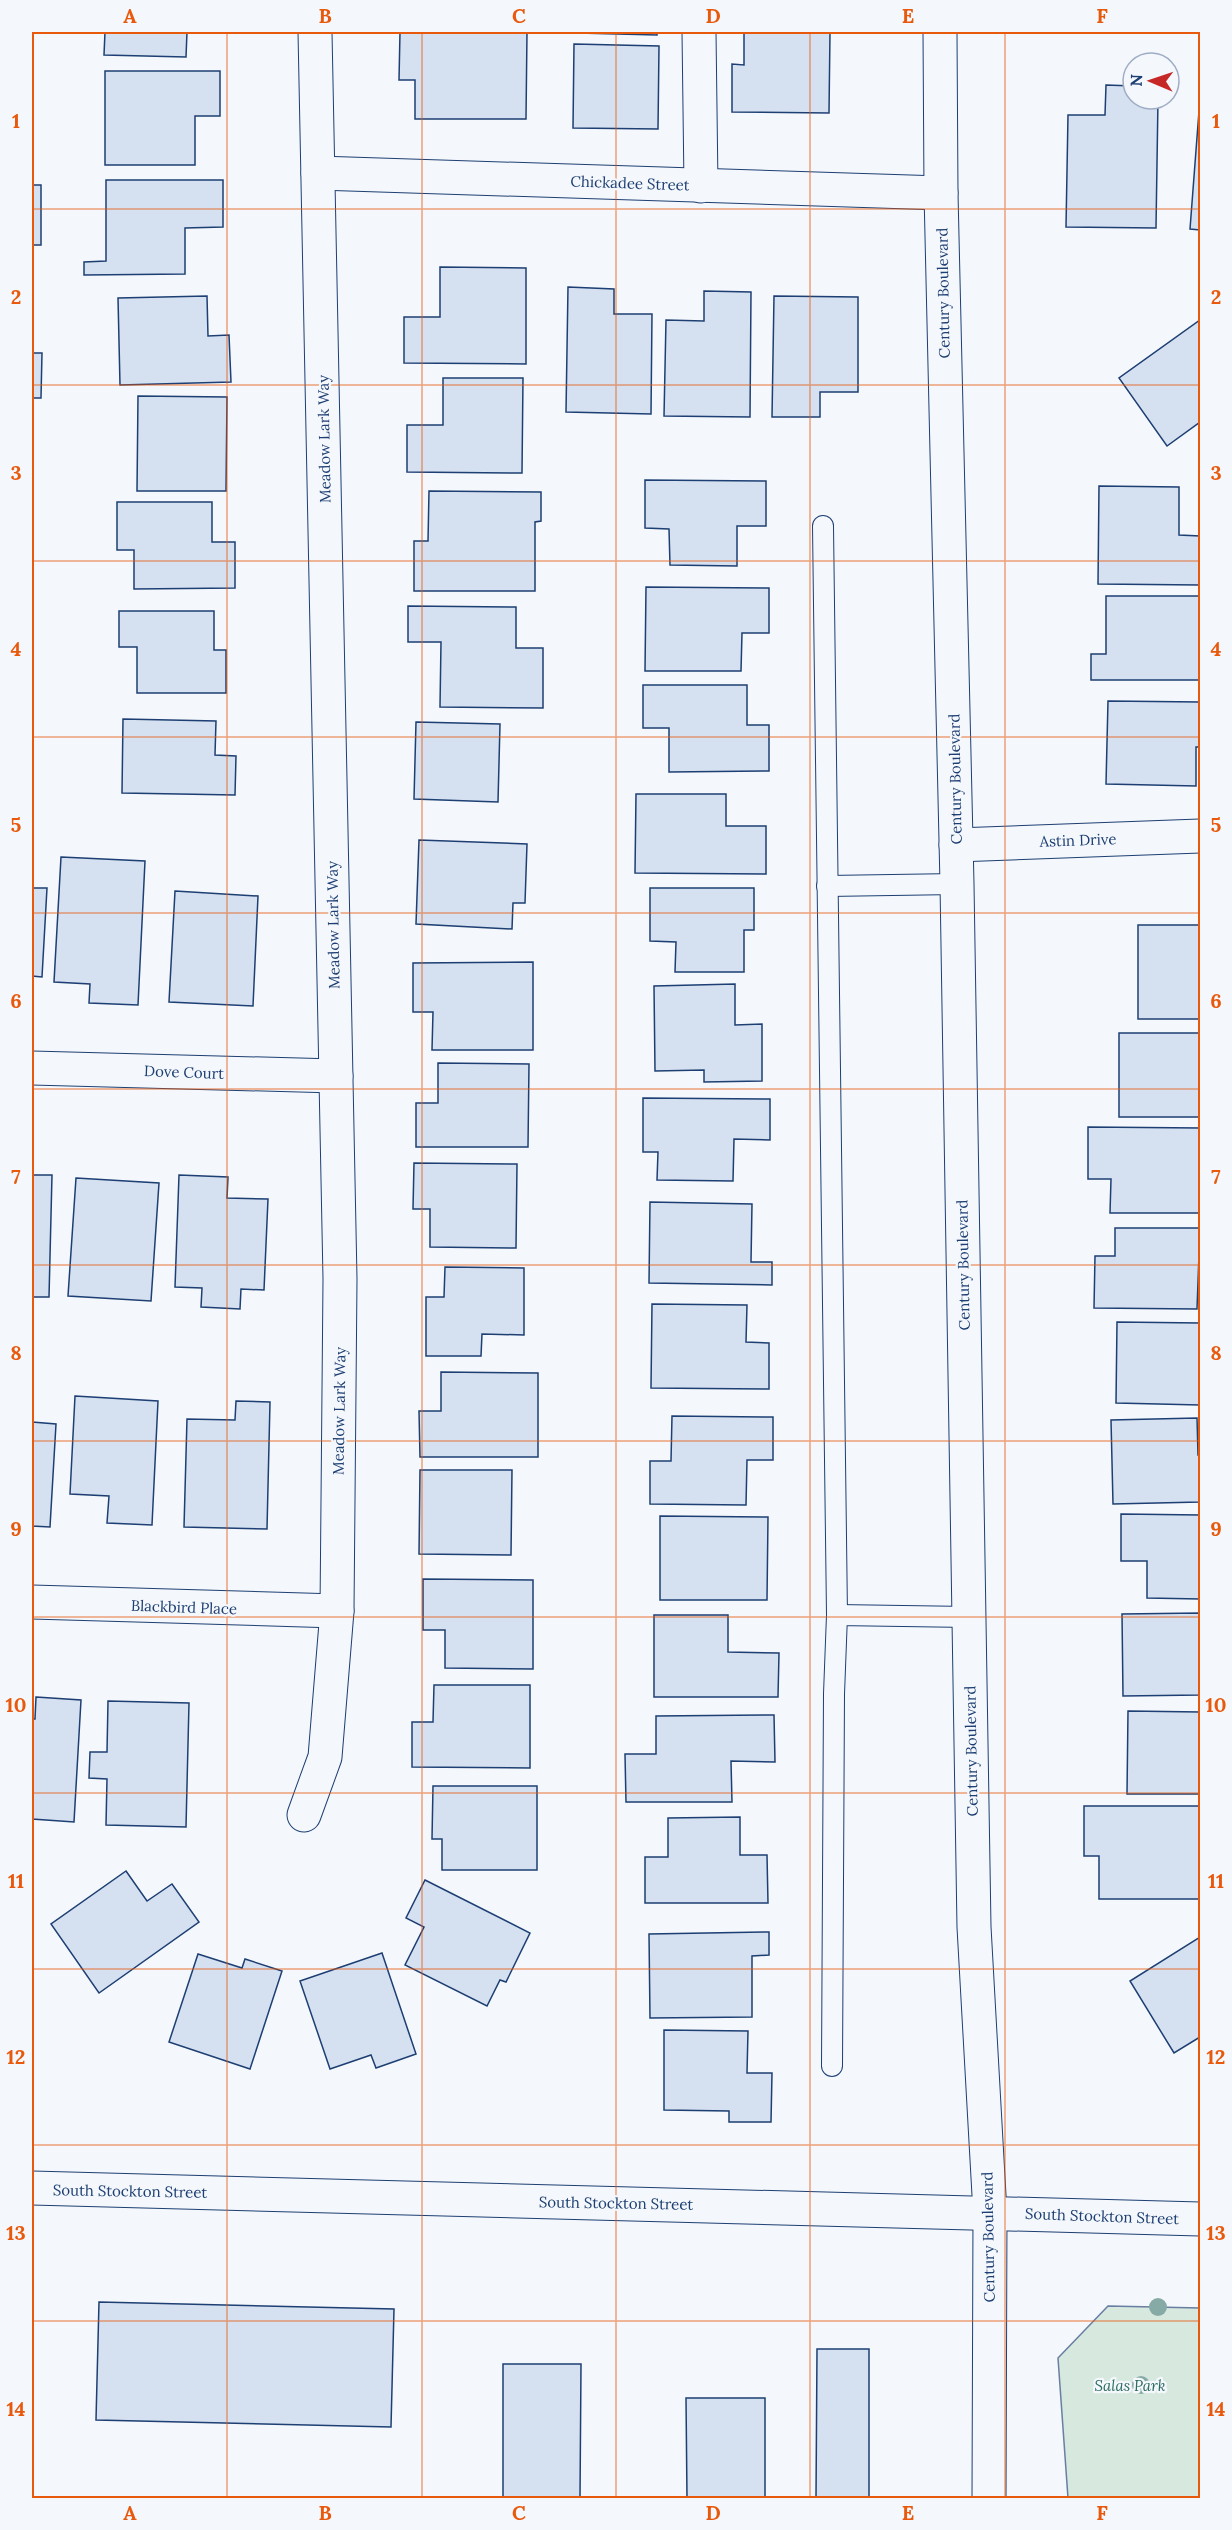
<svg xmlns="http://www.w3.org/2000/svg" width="1232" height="2530" viewBox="0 0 1232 2530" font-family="Lora,serif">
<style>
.green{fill:#d7e8df;stroke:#687fa3;stroke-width:1.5}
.building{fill:#d5e0f0;stroke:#1d3f73;stroke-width:1.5}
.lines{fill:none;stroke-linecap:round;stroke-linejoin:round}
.service-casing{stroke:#1d3f73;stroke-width:22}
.minor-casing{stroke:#1d3f73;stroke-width:35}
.tertiary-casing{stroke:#1d3f73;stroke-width:35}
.service{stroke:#f4f7fb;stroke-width:20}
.minor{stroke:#f4f7fb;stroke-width:33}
.tertiary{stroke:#f4f7fb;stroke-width:33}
.tree{fill:#86aba6}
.grid{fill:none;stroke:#e8590c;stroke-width:1.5;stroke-opacity:0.55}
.labels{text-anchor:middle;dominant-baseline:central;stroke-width:4.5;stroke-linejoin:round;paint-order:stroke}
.street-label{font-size:15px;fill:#1d3f73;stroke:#f4f7fb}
.park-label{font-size:15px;font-style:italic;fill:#2c6c60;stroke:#f4f7fb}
.neatline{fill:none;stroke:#e8590c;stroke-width:2}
.grid-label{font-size:20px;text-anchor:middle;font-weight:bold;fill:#e8590c}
</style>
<rect width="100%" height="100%" fill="#f4f7fb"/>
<polygon class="green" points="1108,2306 1200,2308 1200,2498 1068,2498 1058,2358"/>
<g class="building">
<polygon points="105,32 187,32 186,57 104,55"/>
<polygon points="400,32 527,32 526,119 415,119 415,80 399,80"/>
<polygon points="578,32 657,32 657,35 578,33"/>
<polygon points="744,32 830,32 829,113 732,112 732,64 744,65"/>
<polygon points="574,44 659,46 658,129 573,128"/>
<polygon points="105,71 220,71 220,116 195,116 195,165 105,165"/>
<polygon points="1106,85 1133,86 1133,99 1158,99 1156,228 1066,227 1068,115 1105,115"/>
<polygon points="1199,111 1200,111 1200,230 1190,229"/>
<polygon points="106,180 223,180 223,227 185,228 185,274 84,275 84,262 106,261"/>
<rect x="32" y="185" width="9" height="60"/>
<polygon points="440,267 526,268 526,364 404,363 404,317 440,317"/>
<polygon points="568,287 614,289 614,314 652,314 651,414 566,412"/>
<polygon points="704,291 751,292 750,417 664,416 666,320 704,321"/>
<polygon points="207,296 208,336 229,335 231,382 120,385 118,298"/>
<polygon points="774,296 858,297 858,392 820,392 820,417 772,417"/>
<polygon points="1200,320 1200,422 1167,446 1119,378"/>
<polygon points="32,353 42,353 41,398 32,398"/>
<polygon points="443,378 523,378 522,473 407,472 407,425 443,425"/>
<polygon points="138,396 227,397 226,491 137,491"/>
<polygon points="645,480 766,481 766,526 737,526 737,566 670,565 669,529 645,528"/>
<polygon points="1099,486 1179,487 1179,535 1200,536 1200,585 1098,584"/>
<polygon points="429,491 541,492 541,521 535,522 535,591 414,591 414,541 428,541"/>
<polygon points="117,502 212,502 212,542 235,542 235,588 134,589 134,550 117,550"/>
<polygon points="646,587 769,588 769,633 742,633 741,671 645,671"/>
<polygon points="1106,596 1200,596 1200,680 1091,680 1091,654 1106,654"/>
<polygon points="408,606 516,607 516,648 543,648 543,708 440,707 441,642 408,642"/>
<polygon points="119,611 214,611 214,650 226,650 226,693 137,693 137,647 119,647"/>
<polygon points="643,685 747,685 747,725 769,725 769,771 669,772 669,728 643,728"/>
<polygon points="1108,701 1200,702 1200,747 1196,747 1196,786 1106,784"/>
<polygon points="123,719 216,721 215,755 236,756 235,795 122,793"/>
<polygon points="416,722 500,724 498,802 414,799"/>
<polygon points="636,794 726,794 726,826 766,826 766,874 635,873"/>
<polygon points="419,840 527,844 525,903 513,903 512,929 416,924"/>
<polygon points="61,857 145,861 138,1005 89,1003 90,984 54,982"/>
<polygon points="32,888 47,888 42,977 32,976"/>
<polygon points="650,888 754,888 754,930 744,930 744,972 675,972 676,942 650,941"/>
<polygon points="175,891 258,896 253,1006 169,1002"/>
<rect x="1138" y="925" width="62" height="94"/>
<polygon points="533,962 533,1050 432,1050 433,1012 413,1012 413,963"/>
<polygon points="735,984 735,1025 762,1024 762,1081 704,1082 704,1070 655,1071 654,986"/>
<rect x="1119" y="1033" width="81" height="84"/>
<polygon points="438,1063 529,1064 528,1147 416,1147 416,1103 438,1103"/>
<polygon points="643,1098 770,1099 770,1140 734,1139 733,1181 657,1180 658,1152 643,1152"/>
<polygon points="1088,1127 1200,1128 1200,1213 1110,1213 1111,1179 1088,1179"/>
<polygon points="414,1163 517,1164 516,1248 430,1247 430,1209 413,1209"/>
<polygon points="32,1175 52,1175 49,1297 32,1297"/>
<polygon points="179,1175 228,1177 227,1198 268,1199 264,1290 241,1289 240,1309 201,1307 202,1288 175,1287"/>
<polygon points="76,1178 159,1183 151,1301 68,1296"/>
<polygon points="650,1202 752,1204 751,1262 772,1262 772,1285 649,1283"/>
<polygon points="1115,1228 1200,1228 1197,1309 1094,1308 1095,1256 1115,1256"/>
<polygon points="445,1267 524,1268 524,1335 482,1334 481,1356 426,1356 426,1297 444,1297"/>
<polygon points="652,1304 747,1305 746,1342 769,1343 769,1389 651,1388"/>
<polygon points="1117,1322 1200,1323 1200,1405 1116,1403"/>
<polygon points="441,1372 538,1373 538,1457 420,1457 419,1411 441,1411"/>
<polygon points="75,1396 158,1401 152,1525 107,1523 109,1496 70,1494"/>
<polygon points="236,1401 270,1402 267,1529 184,1527 187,1419 235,1420"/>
<polygon points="672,1416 773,1417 773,1460 747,1460 746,1505 650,1504 650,1461 671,1461"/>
<polygon points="1197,1418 1198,1455 1200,1455 1200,1502 1113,1504 1111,1420"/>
<polygon points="32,1422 56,1424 50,1527 32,1526"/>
<polygon points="420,1470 512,1470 511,1555 419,1554"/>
<polygon points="1121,1514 1200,1515 1200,1599 1147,1598 1147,1561 1121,1561"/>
<polygon points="660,1516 768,1517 767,1600 660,1600"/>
<polygon points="423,1579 533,1580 533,1669 445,1668 445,1630 423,1630"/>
<polygon points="1200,1613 1200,1695 1123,1696 1122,1614"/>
<polygon points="654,1615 728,1615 728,1652 779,1653 778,1697 654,1697"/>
<polygon points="434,1685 530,1685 530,1768 412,1767 412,1722 433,1722"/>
<polygon points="36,1697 81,1700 74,1822 32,1819 32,1719 35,1719"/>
<polygon points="108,1701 189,1703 186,1827 106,1825 107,1779 89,1778 90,1752 107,1752"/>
<polygon points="1128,1711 1200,1712 1200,1794 1127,1794"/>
<polygon points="774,1715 775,1762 731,1761 732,1802 626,1802 625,1754 656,1754 656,1716"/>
<polygon points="433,1786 537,1786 537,1870 442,1870 442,1839 432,1839"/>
<polygon points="1084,1806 1200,1806 1199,1899 1099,1899 1099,1856 1084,1856"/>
<polygon points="740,1817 740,1855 767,1855 768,1903 645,1903 645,1857 668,1857 668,1818"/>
<polygon points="126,1871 147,1901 172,1884 199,1922 99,1993 51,1924"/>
<polygon points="425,1880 530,1933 506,1982 500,1980 487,2006 405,1965 424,1927 406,1918"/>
<polygon points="769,1932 769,1955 752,1956 752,2017 650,2018 649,1934"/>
<polygon points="1200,1937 1200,2037 1174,2053 1130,1981"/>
<polygon points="382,1953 416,2054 376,2068 371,2055 330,2069 300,1981"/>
<polygon points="198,1954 242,1968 245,1959 282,1971 250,2069 169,2042"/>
<polygon points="664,2030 748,2031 747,2073 772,2073 771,2122 729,2122 729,2111 664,2110"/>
<polygon points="99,2302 394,2309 391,2427 96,2420"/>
<polygon points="817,2349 869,2349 869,2498 816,2498"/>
<polygon points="503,2364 581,2364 580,2498 503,2498"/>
<polygon points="686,2398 765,2398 765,2498 687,2498"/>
</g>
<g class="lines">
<g class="service-casing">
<g id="service">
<polyline points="823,526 837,1615"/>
<polyline points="827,886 957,884"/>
<polyline points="832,2066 834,1694 837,1615 969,1617"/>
</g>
</g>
<g class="minor-casing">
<g id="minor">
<polyline points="699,32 701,186"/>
<polyline points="318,173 941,193"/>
<polyline points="956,845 1200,836"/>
<polyline points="32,1068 336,1076"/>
<polyline points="32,1602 337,1611"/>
<polyline points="304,1815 325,1757 337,1611 340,1279 315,32"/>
<polyline points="989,2498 990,2213"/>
</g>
</g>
<g class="tertiary-casing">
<g id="tertiary">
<polyline points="940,32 941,193 957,884 974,1927 990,2213"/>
<polyline points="32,2188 1200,2219"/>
</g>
</g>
<use href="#service" class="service"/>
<use href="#minor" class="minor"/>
<use href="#tertiary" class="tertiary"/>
</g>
<g class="tree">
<circle cx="1158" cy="2307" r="9"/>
<circle cx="1141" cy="2385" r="9"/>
</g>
<path class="grid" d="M227 32V2498M422 32V2498M616 32V2498M810 32V2498M1005 32V2498M32 209H1200M32 385H1200M32 561H1200M32 737H1200M32 913H1200M32 1089H1200M32 1265H1200M32 1441H1200M32 1617H1200M32 1793H1200M32 1969H1200M32 2145H1200M32 2321H1200"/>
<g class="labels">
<g class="street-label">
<text transform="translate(630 183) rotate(2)">Chickadee Street</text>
<text transform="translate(943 293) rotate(-91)">Century Boulevard</text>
<text transform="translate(324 439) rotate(-91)">Meadow Lark Way</text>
<text transform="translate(955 779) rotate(-91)">Century Boulevard</text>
<text transform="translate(1078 840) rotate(-2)">Astin Drive</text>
<text transform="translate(333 925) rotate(-91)">Meadow Lark Way</text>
<text transform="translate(184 1072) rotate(2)">Dove Court</text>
<text transform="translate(963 1265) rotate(-91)">Century Boulevard</text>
<text transform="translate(339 1411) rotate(-89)">Meadow Lark Way</text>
<text transform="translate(184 1607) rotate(2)">Blackbird Place</text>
<text transform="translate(971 1751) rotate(-91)">Century Boulevard</text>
<text transform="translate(130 2191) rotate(1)">South Stockton Street</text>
<text transform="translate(616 2203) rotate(1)">South Stockton Street</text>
<text transform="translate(1102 2216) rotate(2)">South Stockton Street</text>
<text transform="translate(988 2237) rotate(-91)">Century Boulevard</text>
</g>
<g class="park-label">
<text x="1130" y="2385">Salas Park</text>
</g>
</g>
<rect width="1232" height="2530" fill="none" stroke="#f4f7fb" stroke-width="66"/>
<g transform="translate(1151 81) rotate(272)"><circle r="28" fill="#f4f7fb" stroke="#9eadc5" stroke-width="1.5"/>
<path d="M0-4.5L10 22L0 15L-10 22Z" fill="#c62828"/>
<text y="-9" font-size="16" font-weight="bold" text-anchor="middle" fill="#1d3f73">N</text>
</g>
<rect x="33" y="33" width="1166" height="2464" class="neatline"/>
<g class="grid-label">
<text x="130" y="23">A</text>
<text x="325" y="23">B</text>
<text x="519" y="23">C</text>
<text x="713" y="23">D</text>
<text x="908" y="23">E</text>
<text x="1102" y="23">F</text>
<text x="16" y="128">1</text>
<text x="1216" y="128">1</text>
<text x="16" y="304">2</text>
<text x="1216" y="304">2</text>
<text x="16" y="480">3</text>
<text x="1216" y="480">3</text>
<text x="16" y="656">4</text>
<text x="1216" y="656">4</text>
<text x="16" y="832">5</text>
<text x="1216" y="832">5</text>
<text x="16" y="1008">6</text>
<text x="1216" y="1008">6</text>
<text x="16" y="1184">7</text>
<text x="1216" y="1184">7</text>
<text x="16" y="1360">8</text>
<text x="1216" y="1360">8</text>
<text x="16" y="1536">9</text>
<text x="1216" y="1536">9</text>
<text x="16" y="1712">10</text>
<text x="1216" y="1712">10</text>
<text x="16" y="1888">11</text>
<text x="1216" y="1888">11</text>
<text x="16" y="2064">12</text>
<text x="1216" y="2064">12</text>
<text x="16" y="2240">13</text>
<text x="1216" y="2240">13</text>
<text x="16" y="2416">14</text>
<text x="1216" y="2416">14</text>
<text x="130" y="2520">A</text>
<text x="325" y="2520">B</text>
<text x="519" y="2520">C</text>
<text x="713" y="2520">D</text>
<text x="908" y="2520">E</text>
<text x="1102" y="2520">F</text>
</g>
</svg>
